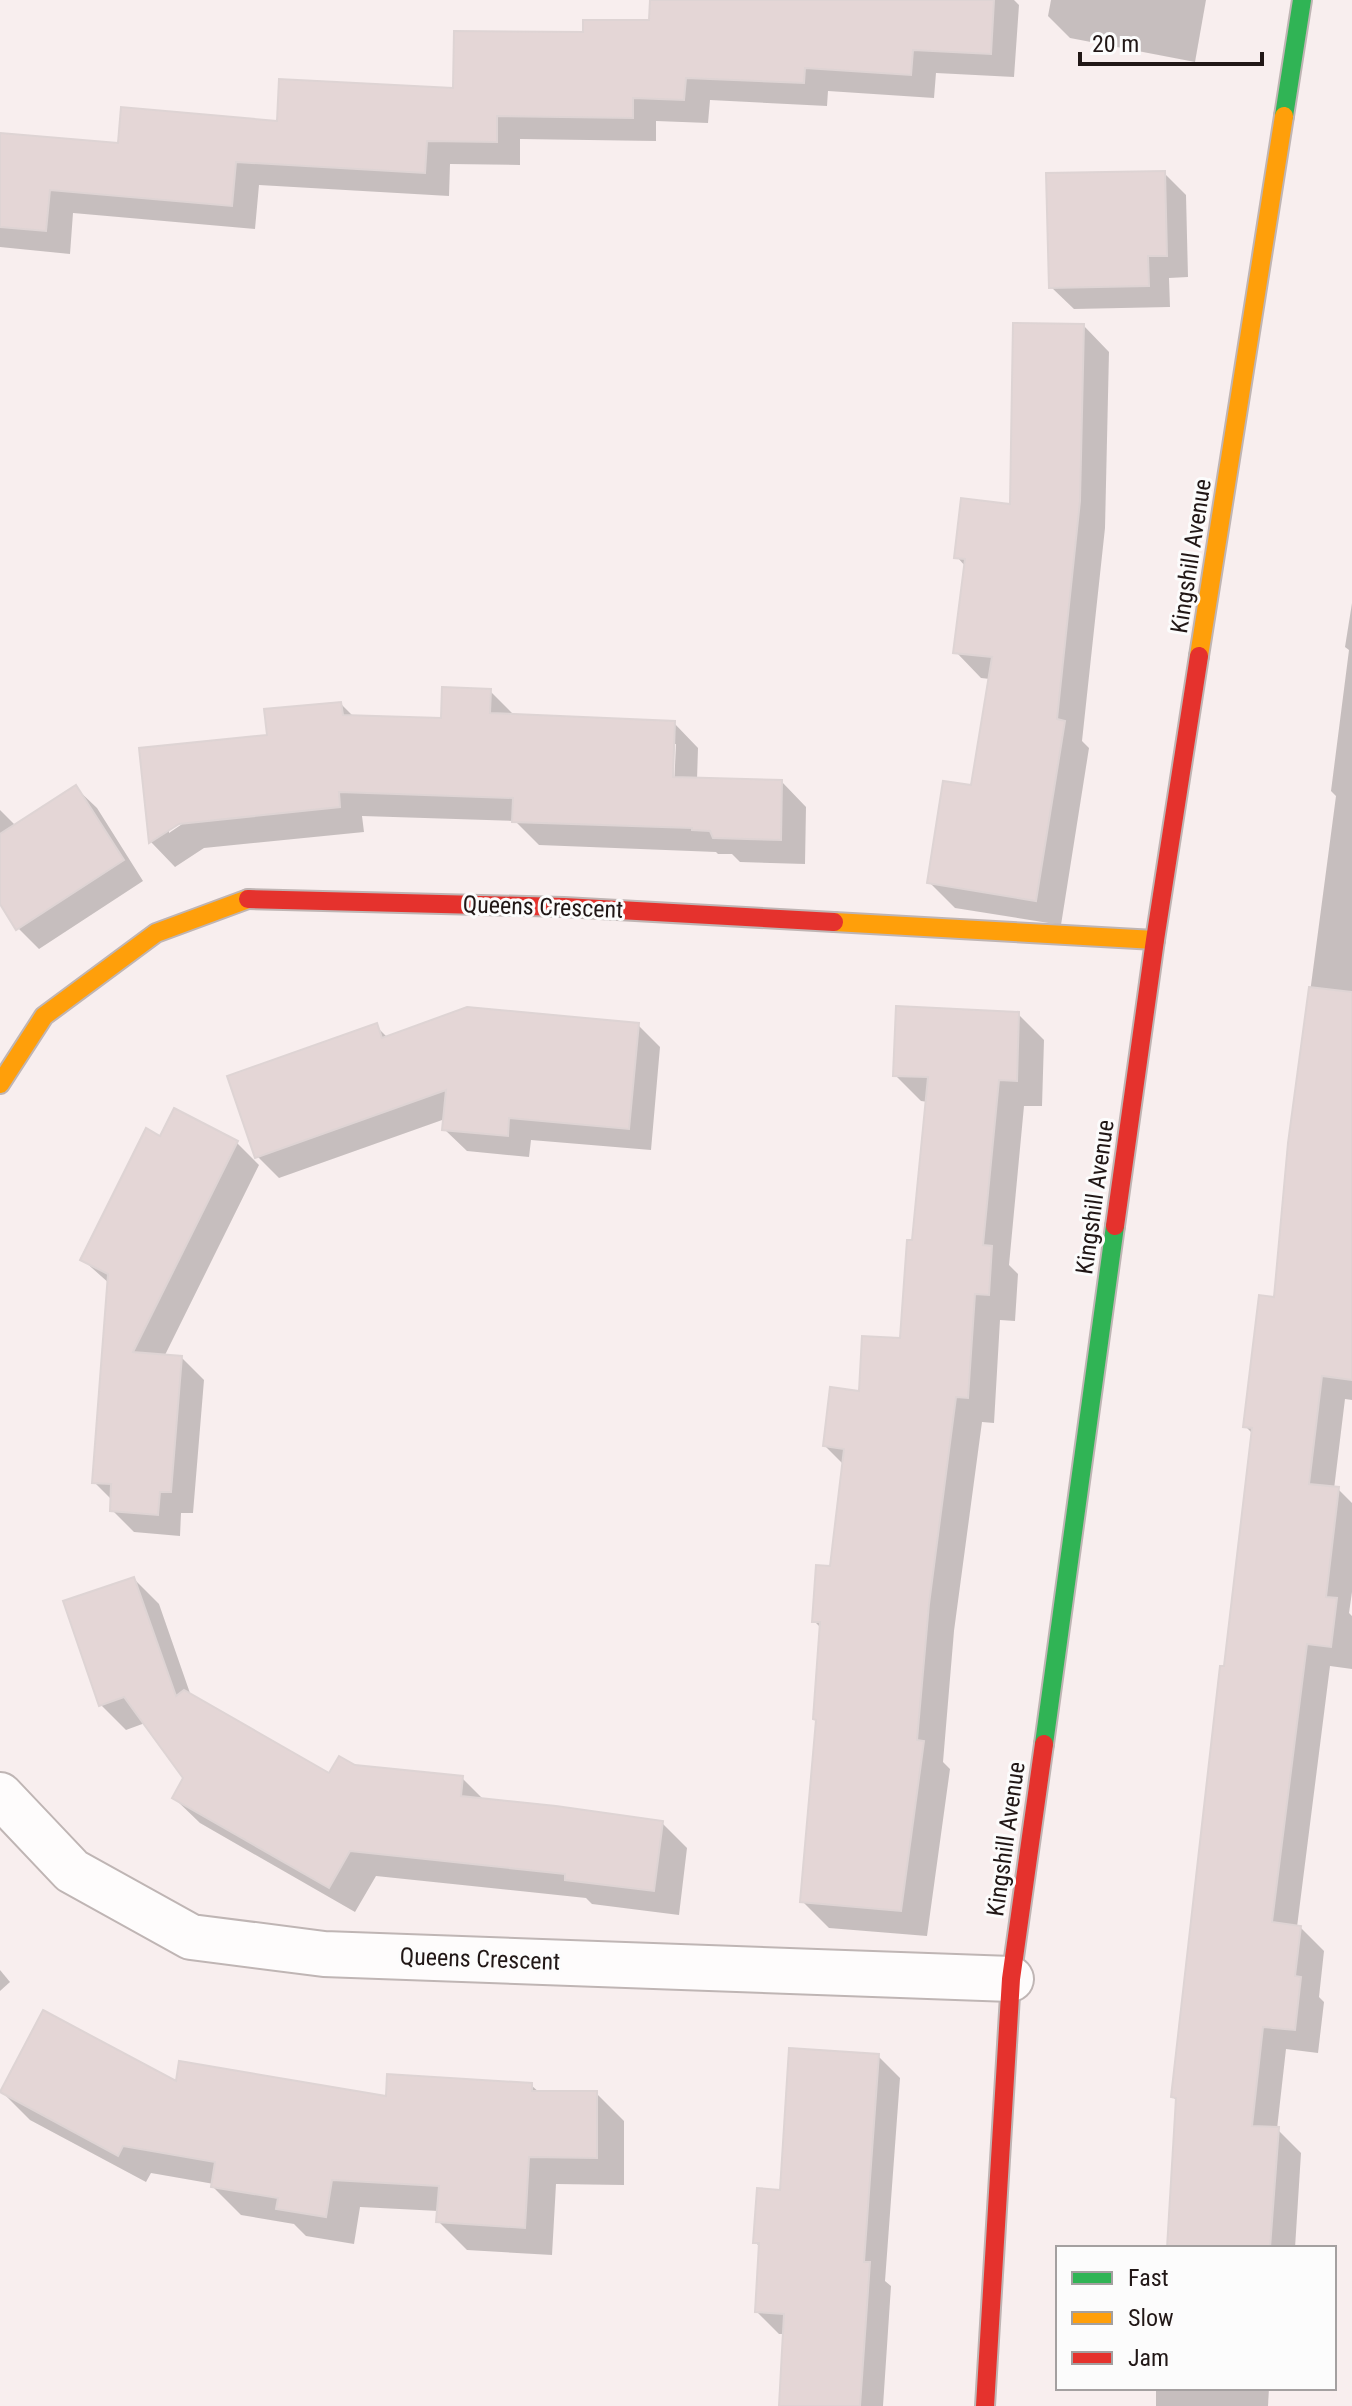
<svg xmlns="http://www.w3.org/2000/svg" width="1352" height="2406" viewBox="0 0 1352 2406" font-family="'Roboto Condensed',sans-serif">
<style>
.shadow{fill:#0003;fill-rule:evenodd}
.building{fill:#e4d6d6;stroke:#ded4d4;stroke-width:2}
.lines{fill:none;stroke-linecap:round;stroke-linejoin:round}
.street-casing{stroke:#bfb5b4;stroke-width:48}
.fast-casing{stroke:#bfb5b4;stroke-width:22}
.slow-casing{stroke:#bfb5b4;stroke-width:22}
.jam-casing{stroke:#bfb5b4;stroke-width:22}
.street{stroke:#fefcfc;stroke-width:44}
.fast{stroke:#30b455;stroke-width:18}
.slow{stroke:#ff9f0a;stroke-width:18}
.jam{stroke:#e5322d;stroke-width:18}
.labels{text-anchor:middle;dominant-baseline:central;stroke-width:6;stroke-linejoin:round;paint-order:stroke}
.street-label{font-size:24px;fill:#211716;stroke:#fcfcfc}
</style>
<rect width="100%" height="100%" fill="#f8eeee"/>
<g class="shadow">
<polygon points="652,0 1014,0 1019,5 1014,77 936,73 934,98 828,91 827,106 710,100 708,123 656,121 656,141 520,139 520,165 450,164 449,196 259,185 255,229 73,213 70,254 0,247 0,135 120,145 279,123 455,90 585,34 651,22"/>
<polygon points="1051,0 1206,0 1195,62 1070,38 1048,16"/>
<polygon points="1164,173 1186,195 1188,277 1169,278 1170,307 1074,309 1051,287"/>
<polygon points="1084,326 1109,352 1105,528 1082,741 1089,748 1061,925 955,908 929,882 973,787 990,679 981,678 956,652 966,567 957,557 1012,506"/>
<polygon points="1352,603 1352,1400 1345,1399 1334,1489 1338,1489 1352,1503 1352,1592 1349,1613 1352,1616 1352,1669 1330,1666 1297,1927 1300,1927 1324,1951 1319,1997 1324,2002 1318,2053 1286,2049 1277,2129 1301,2153 1295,2248 1169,2248 1178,2102 1173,2097 1253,1434 1245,1426 1276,1299 1290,1144 1336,796 1331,791 1349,650 1345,647"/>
<path d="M490 691 515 716 674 723 698 748 697 780 782 782 806 807 805 864 740 862 732 854H718L716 852 539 845 515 821 362 816 364 832 204 848 175 867 151 842 141 750 269 737 341 704 354 717 443 720ZM672 744H676L674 787H670ZM188 820 169 833V828Z"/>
<polygon points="76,788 97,808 143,881 39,949 18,928 0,900 0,810 16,826"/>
<polygon points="1018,1014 1044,1040 1042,1106 1024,1106 1009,1265 1018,1274 1015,1321 1000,1320 994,1423 982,1422 954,1631 943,1762 950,1769 927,1936 829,1928 802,1901 817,1721 822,1629 814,1621 832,1568 844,1465 825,1446 861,1393 902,1341 928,1102 921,1101 895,1075"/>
<polygon points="638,1025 660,1047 651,1150 531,1140 529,1157 467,1151 444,1129 445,1119 279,1178 257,1156 376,1026 388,1038"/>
<polygon points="161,1138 237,1143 259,1165 164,1357 182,1358 204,1380 193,1513 181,1513 180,1536 134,1532 112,1510 112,1500 94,1482 110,1284 83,1260"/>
<polygon points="134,1579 159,1604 191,1696 330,1776 354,1767 462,1778 484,1800 662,1823 687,1848 679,1915 592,1904 586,1898 376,1876 355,1912 200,1823 174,1798 186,1778 145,1723 126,1730 101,1705"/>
<polygon points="0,1970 10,1982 0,1991"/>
<polygon points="878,2056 900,2078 885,2281 891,2286 883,2406 781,2406 785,2334 779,2334 757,2312 761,2248 755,2242 782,2192"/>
<polygon points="177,2084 388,2099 531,2085 540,2093 596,2093 624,2121 624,2185 556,2184 552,2255 467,2250 439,2222 439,2211 360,2207 354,2244 306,2236 294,2224 241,2215 213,2187 214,2184 151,2173 146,2182 30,2120 2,2092"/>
<polygon points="1156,2388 1269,2388 1268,2406 1156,2406"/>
</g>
<g class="building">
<polygon points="650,0 994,0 991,54 913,50 911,75 805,68 804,83 686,78 684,100 633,98 633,118 497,116 497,142 427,141 425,173 236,162 232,206 50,190 46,231 0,227 0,133 118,143 121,107 277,121 279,79 453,88 454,31 583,32 583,20 649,20"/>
<polygon points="1165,171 1167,256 1148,256 1149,286 1049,288 1046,173"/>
<polygon points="1013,323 1084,324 1080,501 1057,719 1065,721 1036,901 927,883 943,781 971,785 992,657 953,653 965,559 954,558 961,498 1010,504"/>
<polygon points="442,687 491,689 490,713 675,721 673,777 782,780 781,840 713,838 710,831 692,830 692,828 512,822 513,798 339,792 340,807 179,824 149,843 139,748 267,735 264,709 341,702 343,715 441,718"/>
<polygon points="76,785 124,860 16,930 0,904 0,834"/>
<polygon points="1309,987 1352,992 1352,1380 1322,1376 1309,1484 1339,1487 1326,1597 1337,1598 1331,1647 1307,1644 1272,1922 1301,1926 1295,1976 1301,1977 1295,2030 1263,2027 1252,2126 1279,2127 1270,2248 1167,2248 1176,2098 1171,2097 1220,1666 1224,1666 1252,1428 1243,1427 1259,1295 1274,1297 1288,1143"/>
<polygon points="896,1006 1019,1012 1017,1081 999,1080 983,1245 992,1246 989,1295 975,1294 968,1398 956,1397 929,1604 917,1740 924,1741 901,1911 800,1902 816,1720 813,1719 820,1622 812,1622 816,1565 830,1566 844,1449 823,1446 830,1387 859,1391 862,1336 900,1338 907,1240 912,1240 928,1077 893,1076"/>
<polygon points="467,1007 639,1023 629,1129 509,1118 508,1136 442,1130 446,1090 255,1158 227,1076 377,1023 382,1038"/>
<polygon points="174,1108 238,1141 133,1352 182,1356 171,1492 160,1492 158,1515 110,1511 111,1484 92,1483 108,1274 80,1260 146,1128 160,1136"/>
<polygon points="134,1577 176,1696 184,1690 329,1773 339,1756 355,1765 463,1776 461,1796 556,1806 663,1821 654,1891 565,1880 565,1874 350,1851 329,1888 172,1798 183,1778 124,1697 99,1706 63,1601"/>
<polygon points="43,2010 176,2081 179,2061 386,2096 387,2074 532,2083 532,2091 597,2091 597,2158 529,2157 525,2228 436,2222 439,2186 332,2180 326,2217 276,2209 278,2198 211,2187 215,2162 123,2146 118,2156 0,2092"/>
<polygon points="789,2048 879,2054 864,2262 870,2262 860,2406 779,2406 784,2314 755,2312 759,2243 753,2243 757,2188 780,2190"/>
</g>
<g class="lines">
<g class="street-casing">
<polyline id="street" points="0,1795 72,1871 191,1937 324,1954 1011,1979"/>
</g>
<g class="fast-casing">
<g id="fast">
<polyline points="1284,116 1302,0"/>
<polyline points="1044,1744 1115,1226"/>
</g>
</g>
<g class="slow-casing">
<g id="slow">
<polyline points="1199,656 1284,116"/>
<polyline points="834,922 1155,940"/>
<polyline points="0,1084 44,1016 156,933 248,899"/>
</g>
</g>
<g class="jam-casing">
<g id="jam">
<polyline points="248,899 564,907 834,922"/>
<polyline points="1115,1226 1155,940 1199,656"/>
<polyline points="985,2406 1011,1979 1044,1744"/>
</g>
</g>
<use href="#street" class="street"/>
<use href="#fast" class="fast"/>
<use href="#slow" class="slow"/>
<use href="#jam" class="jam"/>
</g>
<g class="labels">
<g class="street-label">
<text transform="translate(1191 556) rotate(-81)">Kingshill Avenue</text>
<text transform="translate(543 907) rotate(2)">Queens Crescent</text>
<text transform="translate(1095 1197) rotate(-82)">Kingshill Avenue</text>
<text transform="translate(1006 1839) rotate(-82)">Kingshill Avenue</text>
<text transform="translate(480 1959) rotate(2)">Queens Crescent</text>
</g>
</g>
<rect x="1056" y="2246" width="280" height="144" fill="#fcfcfc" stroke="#a4a0a0" stroke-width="2"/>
<rect x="1072" y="2272" width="40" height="12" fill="#30b455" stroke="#a4a0a0" stroke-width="2"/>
<text x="1128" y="2286" font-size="24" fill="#211716">Fast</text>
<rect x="1072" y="2312" width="40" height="12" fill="#ff9f0a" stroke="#a4a0a0" stroke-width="2"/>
<text x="1128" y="2326" font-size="24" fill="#211716">Slow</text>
<rect x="1072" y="2352" width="40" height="12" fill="#e5322d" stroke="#a4a0a0" stroke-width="2"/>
<text x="1128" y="2366" font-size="24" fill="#211716">Jam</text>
<path d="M1080 52v12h182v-12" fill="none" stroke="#211716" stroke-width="4"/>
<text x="1092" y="52" font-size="24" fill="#211716" stroke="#fcfcfc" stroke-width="6" paint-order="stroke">20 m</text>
</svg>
